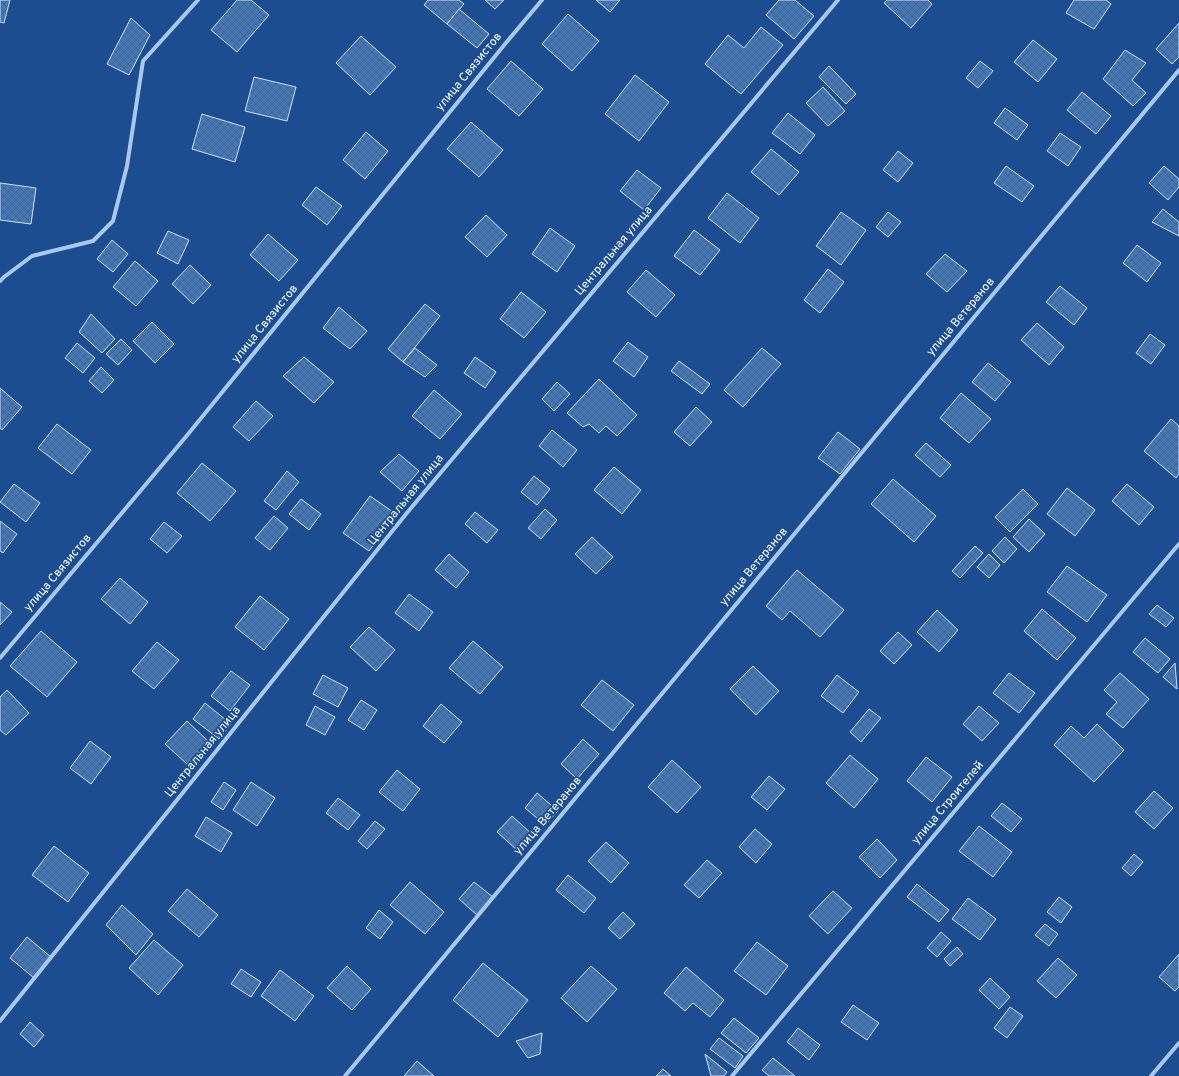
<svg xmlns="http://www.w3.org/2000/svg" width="1179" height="1076" viewBox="0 0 1179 1076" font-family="Overpass,sans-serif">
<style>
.building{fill:url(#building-cross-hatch);stroke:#cfe3fa}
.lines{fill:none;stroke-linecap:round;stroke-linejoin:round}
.minor{stroke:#a9c8ee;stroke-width:4}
.labels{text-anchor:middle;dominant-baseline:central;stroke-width:3.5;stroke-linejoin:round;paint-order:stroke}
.street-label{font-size:12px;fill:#fff;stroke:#1b4d90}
</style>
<defs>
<pattern id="building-cross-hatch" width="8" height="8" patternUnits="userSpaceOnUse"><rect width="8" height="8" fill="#4477b8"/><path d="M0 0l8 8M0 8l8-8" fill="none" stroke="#486282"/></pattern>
</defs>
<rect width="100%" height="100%" fill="#1b4d90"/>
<g class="building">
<polygon points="0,0 10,0 4,23 0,22"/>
<polygon points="237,0 251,0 269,15 237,52 211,30"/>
<polygon points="428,0 459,0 464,4 447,24 424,5"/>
<polygon points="485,0 504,0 495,9"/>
<polygon points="596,0 620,0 610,12"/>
<polygon points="779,0 795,0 814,16 794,39 766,15"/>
<polygon points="887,0 928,0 932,4 911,28 884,3"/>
<polygon points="1074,0 1106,0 1111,4 1094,29 1066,13"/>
<polygon points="459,9 489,34 477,48 447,24"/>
<polygon points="568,14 599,41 572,71 542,44"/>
<polygon points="131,18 150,35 129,75 107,64"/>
<polygon points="1179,23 1179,57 1172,64 1156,49"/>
<polygon points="761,27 783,45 741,94 705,64 728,35 744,48"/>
<polygon points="361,36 396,67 370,95 336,63"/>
<polygon points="1033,40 1057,59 1038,82 1014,62"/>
<polygon points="1125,50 1146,63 1132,80 1146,93 1133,106 1103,79"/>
<polygon points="511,61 543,89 519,116 487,89"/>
<polygon points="980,61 993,71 978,88 966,78"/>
<polygon points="829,66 856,94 846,104 819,77"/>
<polygon points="635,75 669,102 639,141 605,114"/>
<polygon points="254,77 296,87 287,121 245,111"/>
<polygon points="823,87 845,111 828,126 806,103"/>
<polygon points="1082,92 1111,116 1096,134 1067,110"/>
<polygon points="1005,108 1028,125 1017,140 994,123"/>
<polygon points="788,113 815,135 800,154 772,133"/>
<polygon points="202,114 245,127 235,162 192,149"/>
<polygon points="471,122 503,150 479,177 447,149"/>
<polygon points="366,132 388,151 365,179 343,160"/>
<polygon points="1060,133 1081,147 1068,166 1047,151"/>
<polygon points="771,149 799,172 779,195 751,172"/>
<polygon points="898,151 913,163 898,182 883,170"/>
<polygon points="1006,166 1034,186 1022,202 994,183"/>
<polygon points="1164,166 1179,179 1179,187 1168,200 1149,183"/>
<polygon points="637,170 661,188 644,210 620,191"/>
<polygon points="0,183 36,188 31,224 0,220"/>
<polygon points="316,187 342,206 327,225 302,205"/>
<polygon points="727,193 759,218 740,243 708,218"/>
<polygon points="1163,209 1179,222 1179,236 1152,222"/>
<polygon points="841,212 866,230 841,265 816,246"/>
<polygon points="888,212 901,222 888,237 876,227"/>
<polygon points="486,215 507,235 487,257 465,237"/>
<polygon points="550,228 575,246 557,272 532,254"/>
<polygon points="694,230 720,250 700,275 674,256"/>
<polygon points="168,231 189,240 178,264 157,253"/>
<polygon points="268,234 298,260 279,281 250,255"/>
<polygon points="112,240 128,254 113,272 97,259"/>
<polygon points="1137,245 1161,263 1147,282 1123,263"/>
<polygon points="945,254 967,271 947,292 926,274"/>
<polygon points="135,261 158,281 136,306 113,287"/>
<polygon points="190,265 211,285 193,304 172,284"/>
<polygon points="828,269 844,282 820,313 804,300"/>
<polygon points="646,270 675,295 656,317 627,292"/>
<polygon points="1060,286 1087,308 1074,325 1046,302"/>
<polygon points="521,292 546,312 524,338 500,319"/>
<polygon points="425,304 440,316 403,362 388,349"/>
<polygon points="339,307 367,331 350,349 323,328"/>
<polygon points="91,314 115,339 102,353 79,332"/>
<polygon points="152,322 174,344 155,363 133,341"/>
<polygon points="1037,323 1064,347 1049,365 1021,340"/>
<polygon points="1150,334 1165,345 1151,364 1136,353"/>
<polygon points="121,339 132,350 118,365 106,354"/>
<polygon points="628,342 648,357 634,377 613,361"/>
<polygon points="77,343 95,358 83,373 65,358"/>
<polygon points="415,348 437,365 425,377 403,362"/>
<polygon points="762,348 781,364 743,407 724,390"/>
<polygon points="304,357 334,382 314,403 283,376"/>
<polygon points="475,357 496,372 485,388 464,373"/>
<polygon points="679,361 710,384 702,394 671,371"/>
<polygon points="988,363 1011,382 995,401 972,382"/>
<polygon points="101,367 114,380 102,393 89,381"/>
<polygon points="599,379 637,415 617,436 606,426 599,433 589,424 583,427 567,413"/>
<polygon points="557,382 570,394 554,411 542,399"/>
<polygon points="0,388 22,407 2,430 0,428"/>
<polygon points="434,390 462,414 440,439 412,416"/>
<polygon points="961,393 991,419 969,443 940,418"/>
<polygon points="256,401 273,416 249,441 233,427"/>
<polygon points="696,407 712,422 690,446 674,432"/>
<polygon points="1171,419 1179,426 1179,474 1176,478 1144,451"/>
<polygon points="57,424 91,450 72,474 38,448"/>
<polygon points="552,430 577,450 563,467 539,446"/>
<polygon points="838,432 860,449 840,474 818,458"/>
<polygon points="926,443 951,465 940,477 915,455"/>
<polygon points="399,454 419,471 402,491 380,472"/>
<polygon points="202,463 236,491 210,521 177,493"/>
<polygon points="614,467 641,490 622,514 594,490"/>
<polygon points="287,471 299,482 276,510 264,501"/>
<polygon points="534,476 550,489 537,505 521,492"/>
<polygon points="893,479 936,516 914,542 871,504"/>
<polygon points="14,484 40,503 26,522 0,502"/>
<polygon points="1127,484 1154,507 1139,525 1112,501"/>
<polygon points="1067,488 1095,510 1075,536 1047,514"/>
<polygon points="1023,489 1038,504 1010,532 995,517"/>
<polygon points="370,496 396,514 369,551 343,533"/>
<polygon points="301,499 321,514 309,530 289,514"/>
<polygon points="545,509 557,520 541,539 528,528"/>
<polygon points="475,512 498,530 487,543 465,524"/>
<polygon points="274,516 288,528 270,550 255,538"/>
<polygon points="1029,519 1045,534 1029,552 1013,537"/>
<polygon points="0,521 17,534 3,553 0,551"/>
<polygon points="164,522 182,536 167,553 150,539"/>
<polygon points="592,537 613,557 596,574 575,554"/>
<polygon points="1005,537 1017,549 1004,563 992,551"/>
<polygon points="975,546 983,553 960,578 952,571"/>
<polygon points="449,554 469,572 456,588 435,570"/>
<polygon points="989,554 1000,565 989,578 977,567"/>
<polygon points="1067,566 1107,595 1087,622 1047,592"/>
<polygon points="797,570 844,610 820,637 790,611 782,620 766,606"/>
<polygon points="120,578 148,602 130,624 101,599"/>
<polygon points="409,594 433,612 419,631 395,613"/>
<polygon points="260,596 289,619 264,650 235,627"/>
<polygon points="0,602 12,612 0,625"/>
<polygon points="1157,605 1174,618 1166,627 1149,614"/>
<polygon points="1042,609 1076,638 1057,660 1024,631"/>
<polygon points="937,610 958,630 939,652 917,632"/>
<polygon points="369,627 395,650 376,671 350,647"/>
<polygon points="41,631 77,662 47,697 10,666"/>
<polygon points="898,632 912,645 894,664 880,651"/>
<polygon points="1145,638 1170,659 1158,673 1133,652"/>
<polygon points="473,641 503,667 480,694 449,668"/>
<polygon points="157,642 179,660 154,689 132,671"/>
<polygon points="1175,663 1177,689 1163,677"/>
<polygon points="753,666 779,691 756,715 730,689"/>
<polygon points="231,671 250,685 230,711 211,696"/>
<polygon points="1009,673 1035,693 1019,713 993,693"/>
<polygon points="1120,673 1149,699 1123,728 1106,714 1117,702 1104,690"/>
<polygon points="323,675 348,688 338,707 313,694"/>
<polygon points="837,675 859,692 843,713 821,696"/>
<polygon points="602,680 634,705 613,731 581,705"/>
<polygon points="7,690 29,713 6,735 0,730 0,697"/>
<polygon points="361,700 377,710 364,730 348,720"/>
<polygon points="205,703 231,724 219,739 193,719"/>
<polygon points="441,704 462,722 444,743 423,726"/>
<polygon points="315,706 335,717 325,735 306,725"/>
<polygon points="979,706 999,723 982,741 963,724"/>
<polygon points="869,709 881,718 861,742 850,732"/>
<polygon points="187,721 209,742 188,765 165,744"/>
<polygon points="1097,724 1124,750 1094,782 1054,745 1071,726 1084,738"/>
<polygon points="583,739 599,754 577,779 561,764"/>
<polygon points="90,741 111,757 91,784 70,768"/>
<polygon points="850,755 878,779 854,808 826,783"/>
<polygon points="926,757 952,777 932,802 907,781"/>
<polygon points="672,760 701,787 677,813 648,787"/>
<polygon points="397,770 420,789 403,811 379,792"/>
<polygon points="769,776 785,789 767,810 751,797"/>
<polygon points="224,782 236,790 223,810 211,802"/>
<polygon points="251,782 275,798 257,826 233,810"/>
<polygon points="1154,791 1173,808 1154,829 1135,812"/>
<polygon points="537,793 558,811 545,825 525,808"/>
<polygon points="338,798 360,815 348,830 326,813"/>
<polygon points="1002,803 1022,819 1011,832 991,816"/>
<polygon points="512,816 533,835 518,851 497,832"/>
<polygon points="206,817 232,833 221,852 195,836"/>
<polygon points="375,821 385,829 367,849 358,841"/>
<polygon points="979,826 1012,852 993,877 959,851"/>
<polygon points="755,829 772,844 756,863 739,847"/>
<polygon points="877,839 897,860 880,878 859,857"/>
<polygon points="606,842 629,863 611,883 588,861"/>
<polygon points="54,846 89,873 68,902 32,875"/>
<polygon points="1134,854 1143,862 1131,876 1122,868"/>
<polygon points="707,860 722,873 699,898 684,885"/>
<polygon points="568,875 596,898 584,913 556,890"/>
<polygon points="410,882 444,912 425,934 390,905"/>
<polygon points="474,882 493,897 478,916 459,899"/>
<polygon points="917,884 949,910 939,922 907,897"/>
<polygon points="187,889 218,915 199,937 168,911"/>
<polygon points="833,891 852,908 828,934 809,916"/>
<polygon points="1059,897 1072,907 1061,923 1047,912"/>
<polygon points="968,898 996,919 980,940 952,919"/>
<polygon points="122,905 153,934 136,955 106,925"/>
<polygon points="379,910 393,922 380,939 366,928"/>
<polygon points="623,912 635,924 620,939 608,928"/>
<polygon points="1045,924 1058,934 1049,946 1035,935"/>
<polygon points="941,932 951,941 937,957 927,948"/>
<polygon points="27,937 51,957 34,978 10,958"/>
<polygon points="154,940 183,965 158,995 129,968"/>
<polygon points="757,942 788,966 766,995 734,971"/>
<polygon points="957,947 963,954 950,966 944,959"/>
<polygon points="1179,954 1179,987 1175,991 1159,977"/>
<polygon points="1058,958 1077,975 1056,998 1037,981"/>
<polygon points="483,963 528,1000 498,1037 453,1000"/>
<polygon points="347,966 371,989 352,1010 327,988"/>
<polygon points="591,966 617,989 587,1022 561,998"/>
<polygon points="686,967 724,1000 710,1017 693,1003 685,1011 664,993"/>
<polygon points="241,969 261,982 251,997 231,984"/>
<polygon points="280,970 314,996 295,1021 261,996"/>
<polygon points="990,978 1010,997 999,1009 979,990"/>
<polygon points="853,1005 879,1023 867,1040 841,1022"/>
<polygon points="1010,1007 1023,1016 1007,1038 994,1028"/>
<polygon points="734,1018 759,1038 746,1053 721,1033"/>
<polygon points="30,1022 44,1035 34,1047 20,1034"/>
<polygon points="798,1028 820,1045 809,1060 787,1042"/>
<polygon points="542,1033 540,1054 528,1058 516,1041"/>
<polygon points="719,1038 743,1056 735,1068 710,1049"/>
<polygon points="705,1054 727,1072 724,1076 711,1076"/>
<polygon points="773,1058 795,1076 769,1076 762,1070"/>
<polygon points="417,1061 434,1076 404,1076"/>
<polygon points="663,1069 671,1076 656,1076"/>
</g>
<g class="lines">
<g class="minor">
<polyline points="0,281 4,277 32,256 93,241 113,221 127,166 143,61 198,0"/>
<polyline points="0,658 189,433 505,44 542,0"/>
<polyline points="0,1021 406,514 838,0"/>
<polyline points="345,1076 1179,70"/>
<polyline points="732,1076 1179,544"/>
<polyline points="1151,1076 1179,1043"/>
</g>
</g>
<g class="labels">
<g class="street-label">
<text transform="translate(469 72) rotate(-51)">улица Связистов</text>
<text transform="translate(614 251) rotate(-50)">Центральная улица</text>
<text transform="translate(961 317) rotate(-50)">улица Ветеранов</text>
<text transform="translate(265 324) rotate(-51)">улица Связистов</text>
<text transform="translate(406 500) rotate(-51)">Центральная улица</text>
<text transform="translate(754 567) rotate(-50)">улица Ветеранов</text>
<text transform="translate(58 573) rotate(-50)">улица Связистов</text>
<text transform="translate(203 752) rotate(-51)">Центральная улица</text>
<text transform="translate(948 803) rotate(-50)">улица Строителей</text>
<text transform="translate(548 816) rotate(-50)">улица Ветеранов</text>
</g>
</g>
</svg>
